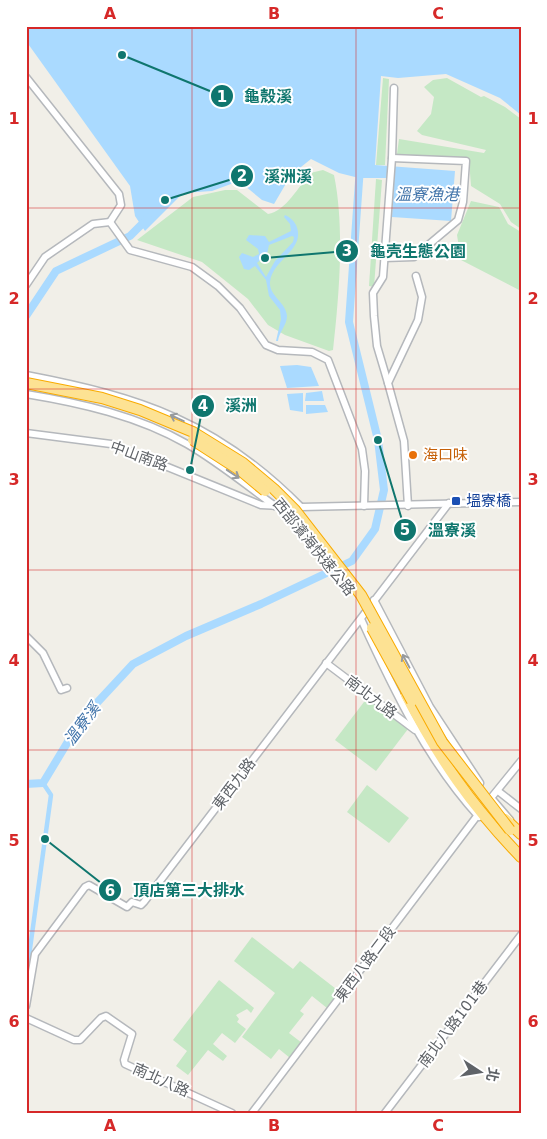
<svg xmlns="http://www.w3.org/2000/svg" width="547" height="1139" viewBox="0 0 547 1139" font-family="'DejaVu Sans','Noto Sans TC',sans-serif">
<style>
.green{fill:#c5e8c5}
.water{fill:#aadaff;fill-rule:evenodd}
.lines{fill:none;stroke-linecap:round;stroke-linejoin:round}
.stream{stroke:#aadaff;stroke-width:1}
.canal{stroke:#aadaff;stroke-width:4.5}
.river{stroke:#aadaff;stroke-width:8}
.minor-casing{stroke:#b5b8bc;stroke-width:9}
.highway-casing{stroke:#f9ab00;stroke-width:12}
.minor{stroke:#fff;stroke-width:6}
.highway{stroke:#fde293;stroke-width:10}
.highway-bridge-casing{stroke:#f9ab00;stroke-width:12;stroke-linecap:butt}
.highway-bridge{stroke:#fde293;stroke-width:10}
.oneway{stroke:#979a9d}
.grid{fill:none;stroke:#d62828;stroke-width:1;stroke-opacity:0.55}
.food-dot{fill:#e8710a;stroke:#fff;stroke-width:2}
.transit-dot{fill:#1a4fb4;stroke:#fff;stroke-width:2}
.labels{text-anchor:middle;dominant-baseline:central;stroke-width:4;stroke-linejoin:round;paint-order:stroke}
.food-label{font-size:15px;fill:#c56008;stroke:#fff;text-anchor:start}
.street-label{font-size:15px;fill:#5f6368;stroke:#fff}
.transit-label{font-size:15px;fill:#164399;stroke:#fff;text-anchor:start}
.water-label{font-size:16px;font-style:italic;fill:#4174aa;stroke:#fff}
.leader{fill:none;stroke:#0f766e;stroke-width:2}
.callout-dot{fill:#0f766e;stroke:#fff;stroke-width:2}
.mark-label{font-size:15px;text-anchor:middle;font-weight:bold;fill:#fff}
.callout-label{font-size:16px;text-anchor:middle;font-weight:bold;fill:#0f766e;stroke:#fff;stroke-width:4;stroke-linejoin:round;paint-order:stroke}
.neatline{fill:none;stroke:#d62828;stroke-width:2}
.grid-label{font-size:16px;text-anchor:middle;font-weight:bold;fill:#d62828}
</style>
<rect width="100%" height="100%" fill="#f1efe8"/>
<g class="green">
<polygon points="383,78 389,79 385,165 376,165"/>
<polygon points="447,78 481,97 484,96 505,107 521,119 521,229 511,222 500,204 471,186 469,160 397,154 399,139 484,153 486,150 422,135 417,131 431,114 434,97 424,87 433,80"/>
<path d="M323 170 334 175C345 228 339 296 333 350L329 351 285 335 268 325 248 299 202 262 137 240 193 197 225 190H237L268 214C286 211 299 186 310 173Z"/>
<polygon points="376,179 382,180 374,287 369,286"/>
<polygon points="471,201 499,207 508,224 521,232 521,291 461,260 457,235"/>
<polygon points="367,698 408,729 376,771 335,740"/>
<polygon points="367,785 409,818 389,843 347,812"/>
<polygon points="252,937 293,969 300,961 340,992 327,1008 312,996 300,1011 304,1014 289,1033 302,1043 290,1058 279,1049 271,1059 242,1037 275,993 234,961"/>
<polygon points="219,980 254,1008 251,1013 247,1009 236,1015 239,1019 237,1022 246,1029 235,1043 222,1033 213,1044 227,1056 223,1061 208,1050 188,1075 176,1066 187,1051 173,1040"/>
</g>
<g class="water">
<polygon points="26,26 521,26 521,115 500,98 446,74 398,78 381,76 375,165 455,171 451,221 392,217 394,178 359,178 339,173 311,159 291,175 274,204 262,200 239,181 212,191 183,193 145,231 135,216 130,186 26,41"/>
<path d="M285 215C290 217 293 220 296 225 307 250 272 259 270 282 269 296 286 302 287 316 287 325 279 332 278 341H276L281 319 280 310 269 296 266 280 255 266 249 270 244 269 239 257 242 253 253 257 259 254 258 249 246 240 249 235 265 236 269 242 291 231 290 224 284 217ZM292 236 294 237 293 242 275 261 266 277 257 263 267 254 269 245Z"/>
<polygon points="297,365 311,367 319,386 287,388 280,366"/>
<polygon points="322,391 324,401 305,401 306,393"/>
<polygon points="303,393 303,412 290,410 287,394"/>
<polygon points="306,405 325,405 328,412 306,414"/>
</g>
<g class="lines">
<g class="stream">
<polyline points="82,1042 104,1020"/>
<polyline points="123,1065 121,1063 123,1053"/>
</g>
<polyline class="canal" points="26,978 51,795 43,783"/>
<g class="river">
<polyline points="26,316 56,271 130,236 148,218"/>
<polyline points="26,784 43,783 81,720 133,664 186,636 261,604 352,561 375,529 384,490 378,440 349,322 360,167"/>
</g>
<g class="minor-casing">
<g id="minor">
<polyline points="26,77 119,194 121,205 110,222 130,250 192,267 218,286 240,308 266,345 278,350 312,352 328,360 362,449 365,471 364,506"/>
<polyline points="384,258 414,257 458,220 463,202 466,161 392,158"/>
<polyline points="26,285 45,257 93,224 110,222"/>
<path d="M26 375C141 397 217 422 301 507"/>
<polyline points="388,383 377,346 374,316 373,293 383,277 392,158 394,88"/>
<path d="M26 394C81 403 138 416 187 444 218 462 246 485 275 506"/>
<polyline points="26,433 111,444 261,505 301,507 521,502"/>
<polyline points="408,506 404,441 388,383 418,320 422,297 416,276"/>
<polyline points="374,600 430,707 480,783"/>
<path d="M361 619C393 689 427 760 479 817"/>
<polyline points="26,636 43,653 61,690 67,688"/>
<polyline points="326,663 415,730"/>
<polyline points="498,791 521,809"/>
<polyline points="491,798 521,761"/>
<polyline points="492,799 510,820"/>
<polyline points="26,1006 35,954 85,887 89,885 127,907 132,902 141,905 144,902 449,503"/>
<polyline points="26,1018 74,1040 80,1040 101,1018 106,1016 132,1034 124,1060 125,1064 232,1113"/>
<polyline points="252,1113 477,816"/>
<polyline points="385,1113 521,935"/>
</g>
</g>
<g class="highway-casing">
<g id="highway">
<path d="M406 695C439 759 471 805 521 857"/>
<polyline points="505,819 521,834"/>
</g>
</g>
<use href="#minor" class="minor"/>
<use href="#highway" class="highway"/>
<g class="highway-bridge-casing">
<g id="highway-bridge">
<polyline points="26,383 102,398 140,410 193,432 243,463 274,489 295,510 361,595 442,742 510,830"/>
<polyline points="193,440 241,471 265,491"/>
<polyline points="372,628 412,701"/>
</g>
</g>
<use href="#highway-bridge" class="highway-bridge"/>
</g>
<defs><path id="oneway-shaft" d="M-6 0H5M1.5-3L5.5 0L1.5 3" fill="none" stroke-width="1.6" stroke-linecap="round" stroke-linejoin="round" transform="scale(1.25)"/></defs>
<g class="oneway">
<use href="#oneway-shaft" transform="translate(177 418) rotate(-155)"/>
<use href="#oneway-shaft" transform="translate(233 474) rotate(34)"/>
<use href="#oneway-shaft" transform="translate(406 661) rotate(-118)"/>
</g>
<path class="grid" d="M192 26V1113M356 26V1113M26 208H521M26 389H521M26 570H521M26 750H521M26 931H521"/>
<circle class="food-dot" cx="413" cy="455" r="5"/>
<rect class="transit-dot" x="451" y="496" width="10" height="10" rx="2.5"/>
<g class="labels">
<g class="food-label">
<text x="423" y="455">海口味</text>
</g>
<g class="street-label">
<text transform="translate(139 456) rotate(20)">中山南路</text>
<text transform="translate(314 547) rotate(51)">西部濱海快速公路</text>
<text transform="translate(371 697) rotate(37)">南北九路</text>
<text transform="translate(234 784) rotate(-53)">東西九路</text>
<text transform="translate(365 964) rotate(-53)">東西八路二段</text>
<text transform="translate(453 1024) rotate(-53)">南北八路101巷</text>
<text transform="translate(161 1080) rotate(24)">南北八路</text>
</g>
<g class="transit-label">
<text x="466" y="501">塭寮橋</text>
</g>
<g class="water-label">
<text x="427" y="194">溫寮漁港</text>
<text transform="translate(82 724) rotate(-53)">溫寮溪</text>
</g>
</g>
<path class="leader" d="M122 55L222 96M165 200L242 176M265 258L347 251M190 470L203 406M378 440L405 530M45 839L110 890"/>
<g class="callout-dot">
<circle cx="122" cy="55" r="5"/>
<circle cx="165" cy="200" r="5"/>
<circle cx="265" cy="258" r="5"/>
<circle cx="190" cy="470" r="5"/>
<circle cx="378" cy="440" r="5"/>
<circle cx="45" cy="839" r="5"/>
<circle cx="222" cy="96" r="12"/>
<circle cx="242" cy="176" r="12"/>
<circle cx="347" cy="251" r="12"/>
<circle cx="203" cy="406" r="12"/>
<circle cx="405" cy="530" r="12"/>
<circle cx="110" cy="890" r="12"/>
</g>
<g class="mark-label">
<text x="222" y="102">1</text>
<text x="242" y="181">2</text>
<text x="347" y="256">3</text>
<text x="203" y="411">4</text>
<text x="405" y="535">5</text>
<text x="110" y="896">6</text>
</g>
<g class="callout-label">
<text x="268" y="102">龜殼溪</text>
<text x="288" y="182">溪洲溪</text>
<text x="418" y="257">龜壳生態公園</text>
<text x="241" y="411">溪洲</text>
<text x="452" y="536">溫寮溪</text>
<text x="189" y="896">頂店第三大排水</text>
</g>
<rect width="547" height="1139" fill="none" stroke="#ffffff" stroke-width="55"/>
<g transform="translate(480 1072) rotate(102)" stroke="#ffffff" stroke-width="4" paint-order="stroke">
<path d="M0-4L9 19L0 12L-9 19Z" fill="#5f6368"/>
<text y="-8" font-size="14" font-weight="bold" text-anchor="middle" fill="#5f6368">北</text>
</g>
<rect x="28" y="28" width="492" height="1084" class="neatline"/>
<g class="grid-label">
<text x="110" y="19">A</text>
<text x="274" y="19">B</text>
<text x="438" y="19">C</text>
<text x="14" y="124">1</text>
<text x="533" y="124">1</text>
<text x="14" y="304">2</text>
<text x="533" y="304">2</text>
<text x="14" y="485">3</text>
<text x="533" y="485">3</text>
<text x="14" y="666">4</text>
<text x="533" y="666">4</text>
<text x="14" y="846">5</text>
<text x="533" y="846">5</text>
<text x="14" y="1027">6</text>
<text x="533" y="1027">6</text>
<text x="110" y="1131">A</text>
<text x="274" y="1131">B</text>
<text x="438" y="1131">C</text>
</g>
</svg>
